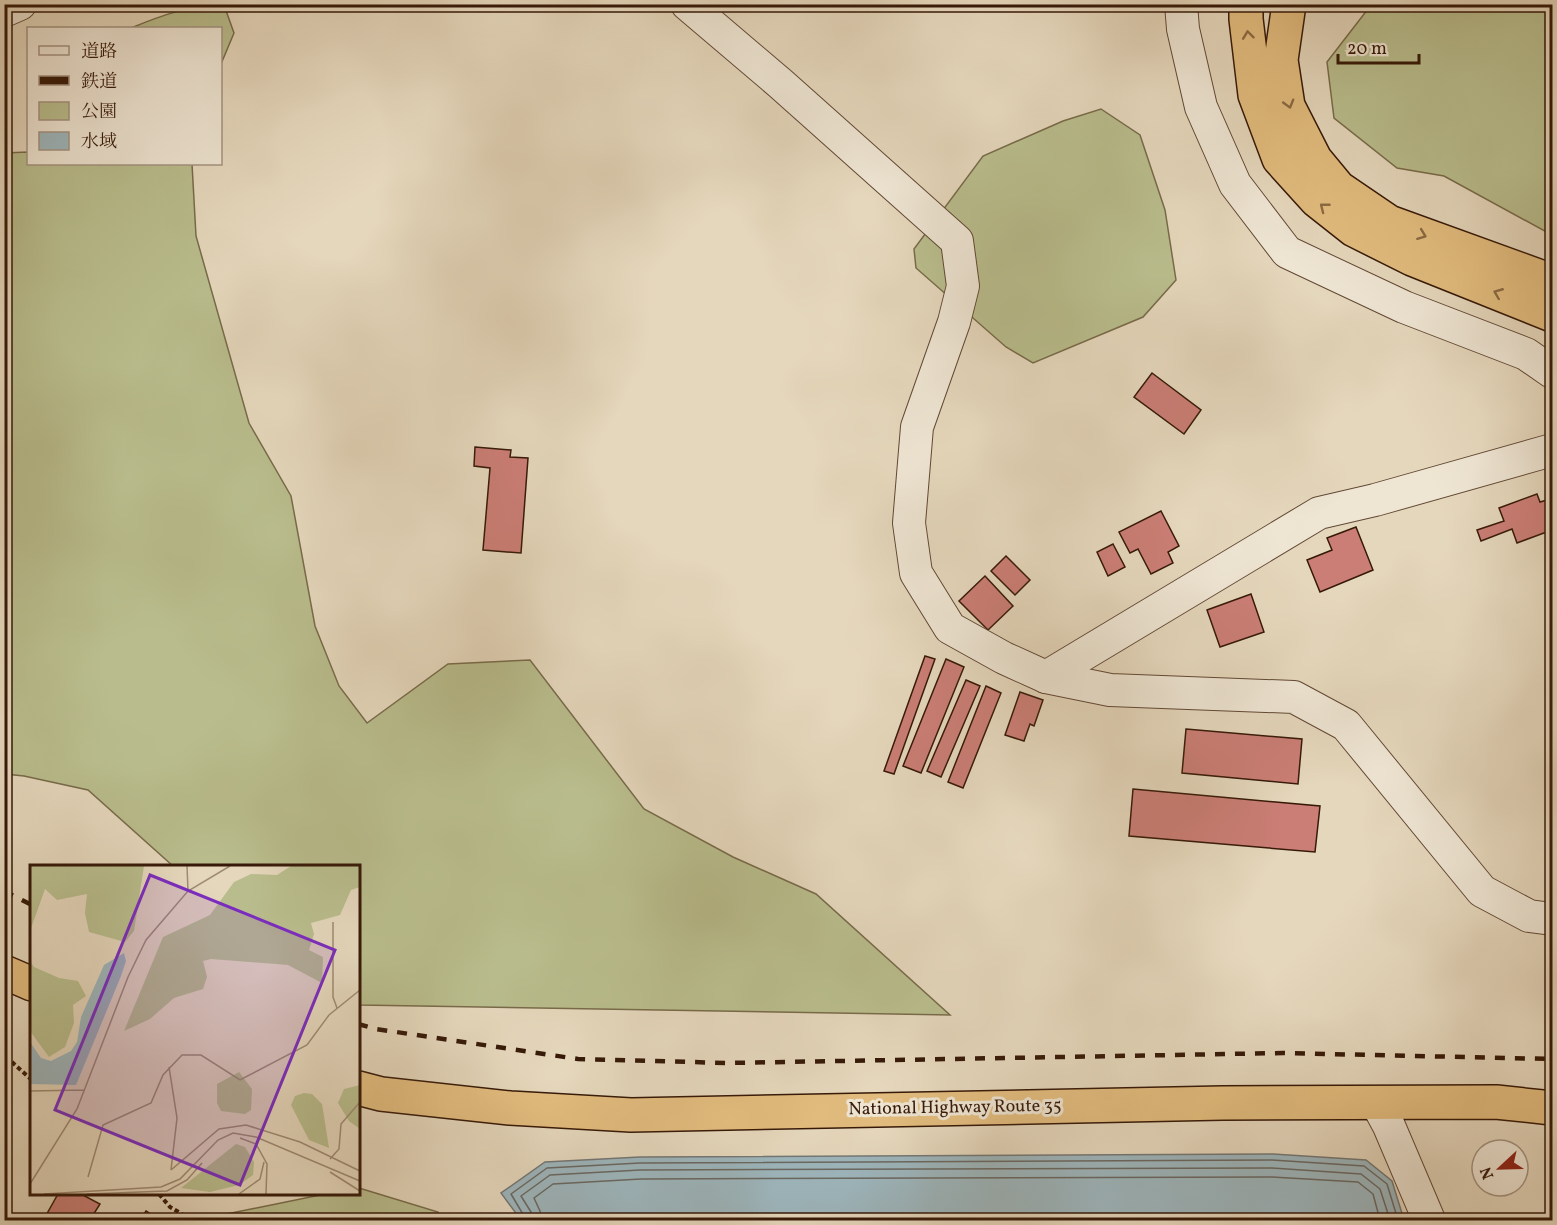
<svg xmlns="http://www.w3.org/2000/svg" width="1557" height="1225" viewBox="0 0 1557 1225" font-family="Vollkorn,'Noto Serif JP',serif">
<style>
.green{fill:#b9bd8d;stroke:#786b4a;stroke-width:1.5}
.water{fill:#9db6bd;stroke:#747775;stroke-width:1.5}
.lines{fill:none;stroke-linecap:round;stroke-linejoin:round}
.shore{stroke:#6a6862;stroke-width:1.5}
.building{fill:#cb7e76;stroke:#361908;stroke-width:1.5}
.minor-casing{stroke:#624835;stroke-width:34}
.highway-casing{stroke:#361908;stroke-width:36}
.path{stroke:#361908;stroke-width:4;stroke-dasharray:4.5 3;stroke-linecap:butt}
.minor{stroke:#eee5d3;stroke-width:32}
.highway{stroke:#e2bc7e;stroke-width:33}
.rail{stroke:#361908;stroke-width:4.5;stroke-dasharray:10 10;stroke-linecap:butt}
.oneway{stroke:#8c6a43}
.labels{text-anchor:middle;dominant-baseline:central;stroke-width:6;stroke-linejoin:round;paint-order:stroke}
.street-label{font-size:18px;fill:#361908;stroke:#eee5d3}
.inset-road{fill:none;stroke:#9f8b74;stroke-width:1.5}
.view{fill:#7b2cbf;fill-opacity:0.15;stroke:#7b2cbf;stroke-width:3}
.inset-edge{fill:none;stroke:#361908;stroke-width:3}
</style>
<rect width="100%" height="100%" fill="#e5d7bc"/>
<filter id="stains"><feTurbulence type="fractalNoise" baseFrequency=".00333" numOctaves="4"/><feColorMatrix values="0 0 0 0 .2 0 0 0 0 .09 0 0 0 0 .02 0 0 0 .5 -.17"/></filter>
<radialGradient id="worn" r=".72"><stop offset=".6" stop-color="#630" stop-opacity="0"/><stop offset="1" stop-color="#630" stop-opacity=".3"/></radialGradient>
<g class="green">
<path d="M224 5 234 33 221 64 220 28H131C160 16 192 4 224 5Z"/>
<polygon points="1371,5 1552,5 1552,235 1444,176 1397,168 1334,118 1327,62"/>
<polygon points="1101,109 1140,135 1165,210 1176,280 1143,317 1033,363 1006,347 916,268 914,249 983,156 1063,121"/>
<polygon points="28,152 28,164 192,164 196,236 249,423 291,496 315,626 339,686 367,723 448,664 530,660 644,809 733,857 816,894 950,1015 359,1005 358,866 173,866 88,790 24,776 5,774 4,153"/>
<polygon points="359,1188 438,1212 439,1220 197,1220 325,1194 358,1194"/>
</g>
<polygon class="water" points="1273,1154 1366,1160 1392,1181 1404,1220 521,1220 501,1193 545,1162 640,1157"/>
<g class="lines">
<g class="shore">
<polyline points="525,1220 524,1216 511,1194 547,1168 640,1163 1272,1160 1364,1166 1387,1184 1398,1220"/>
<polyline points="533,1220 531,1212 521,1196 550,1175 640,1170 1272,1168 1361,1174 1380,1189 1390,1220"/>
<polyline points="542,1220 540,1211 534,1198 553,1184 641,1179 1272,1177 1358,1182 1373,1194 1380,1220"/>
</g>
</g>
<g class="building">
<polygon points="1152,373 1201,410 1184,434 1134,397"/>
<polygon points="475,447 511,450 510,457 528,458 521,553 483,550 490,468 474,466"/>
<polygon points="1537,494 1540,502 1547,500 1552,515 1552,523 1550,524 1552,530 1517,543 1512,529 1481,541 1477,530 1504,521 1499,508"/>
<polygon points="1161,511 1179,546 1168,552 1173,563 1151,574 1138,549 1130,553 1119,532"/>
<polygon points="1356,527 1373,570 1320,592 1307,560 1332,550 1327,538"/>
<polygon points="1113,544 1125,567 1108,576 1097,552"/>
<polygon points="1006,556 1030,580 1015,595 991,571"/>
<polygon points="985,576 1013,606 988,630 959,601"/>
<polygon points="1251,594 1264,632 1220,647 1207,610"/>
<polygon points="925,656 935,659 894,774 884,771"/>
<polygon points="946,659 964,667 921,773 903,766"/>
<polygon points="966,680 980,686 941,777 927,771"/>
<polygon points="986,686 1001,693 963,788 948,782"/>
<polygon points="1020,692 1043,700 1034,726 1030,724 1024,741 1005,735"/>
<polygon points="1186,729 1302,739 1298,784 1182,773"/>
<polygon points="1133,789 1320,806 1315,852 1129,836"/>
<polygon points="58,1194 81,1194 100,1204 90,1220 46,1220 44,1219"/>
<polygon points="146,1211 160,1220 140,1220"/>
</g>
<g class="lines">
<g class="minor-casing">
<g id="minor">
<polyline points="687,4 781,84 957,241 963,286 954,322 917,427 909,523 916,573 950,628 1004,658 1046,677 1110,690 1294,697 1346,725 1482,891 1529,916 1552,919"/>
<polyline points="1181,4 1183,29 1201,107 1235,184 1287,252 1404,307 1526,354 1552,372"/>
<polyline points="4,11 20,4"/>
<polyline points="1046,677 1319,513 1375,500 1552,450"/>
<polyline points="1376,1102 1389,1126 1429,1220"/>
</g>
</g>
<g class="highway-casing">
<g id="highway">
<polyline points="1246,4 1246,19 1255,95 1279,159 1316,200 1354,230 1412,259 1552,315"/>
<polyline points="1289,4 1281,60 1288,106 1315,159 1339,188 1389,222 1552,281"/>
<polyline points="4,972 32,984"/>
<polyline points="358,1088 381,1094 510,1108 631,1115 1223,1103 1496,1102 1552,1108"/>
</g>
</g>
<g class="path">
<polyline points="4,1049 13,1063 32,1080"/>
<polyline points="159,1194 170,1207 192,1220"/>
</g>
<use href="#minor" class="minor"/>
<use href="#highway" class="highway"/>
<g class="rail">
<polyline points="4,891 32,905"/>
<polyline points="358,1024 376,1029 578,1059 728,1063 1283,1053 1552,1059"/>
</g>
</g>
<defs><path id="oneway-chevron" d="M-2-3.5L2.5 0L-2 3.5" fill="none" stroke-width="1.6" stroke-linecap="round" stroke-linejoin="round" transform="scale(1.5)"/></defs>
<g class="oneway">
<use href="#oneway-chevron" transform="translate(1248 35) rotate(-97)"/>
<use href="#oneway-chevron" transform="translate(1289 104) rotate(74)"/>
<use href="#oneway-chevron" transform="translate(1324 207) rotate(-142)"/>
<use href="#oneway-chevron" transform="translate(1422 235) rotate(21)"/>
<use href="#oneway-chevron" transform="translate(1498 293) rotate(-158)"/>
</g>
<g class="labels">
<g class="street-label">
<text transform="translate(955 1108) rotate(-1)">National Highway Route 35</text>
</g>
</g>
<g transform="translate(30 865)">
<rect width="330" height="330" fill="#e5d7bc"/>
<path d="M0 1H114L104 66 95 77 59 67 55 48 57 29 27 35 15 24 0 66ZM261 1H330V22L321 25 310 50 281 58 284 69 279 85 293 92 292 118 258 100 181 94 173 96 177 112 173 124 144 133 120 154 94 166 133 72 180 50 204 17 221 9 247 10ZM0 96 4 102 29 113 48 116 56 131 43 140 44 158 35 182 19 192 0 166ZM209 207 222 224 221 245 215 249 191 246 187 238V219ZM330 220V264L319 256 308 238 314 224ZM274 228 282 229 292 239 299 283 279 275 261 240 265 231ZM206 279 215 282 224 297 223 310 209 320 180 327 151 323Z" fill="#b9bd8d"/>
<path d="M94 88 96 96 91 111 46 220 0 219V177L11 193 21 196 41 186 47 177 51 152 74 100Z" fill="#9db6bd"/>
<path class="inset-road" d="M157 1 158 26M303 57V132L307 143M139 202 147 253 141 305M0 226 54 225M210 273 226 279 237 299 236 329M300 294 309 284 311 259 330 237M141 305 189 264 216 260 270 277 330 306M300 307 330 326M58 312 73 260 121 238 133 210 152 190H171L210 215 277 180 299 150 330 125M0 319 47 244 98 112 116 75 158 26 200 1M14 329 131 322 150 314 188 275 203 268 226 272 330 316M57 329 137 326 157 315 172 298M209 329 230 314 234 297"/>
<path class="view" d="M120 10 305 85 210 320 25 245Z"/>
<rect width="330" height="330" class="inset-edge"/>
</g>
<rect width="1557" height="1225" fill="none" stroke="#e5d7bc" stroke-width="24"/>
<rect x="6" y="6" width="1545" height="1213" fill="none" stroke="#361908" stroke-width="3"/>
<rect x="12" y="12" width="1533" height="1201" fill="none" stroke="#361908" stroke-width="1.5"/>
<rect x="27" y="27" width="195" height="138" fill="#eee5d3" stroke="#a49382" stroke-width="1.5"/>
<rect x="39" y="46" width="30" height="9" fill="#eee5d3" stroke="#a49382" stroke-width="1.5"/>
<text x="81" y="57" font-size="18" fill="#361908">道路</text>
<rect x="39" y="76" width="30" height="9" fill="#361908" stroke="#a49382" stroke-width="1.5"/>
<text x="81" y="87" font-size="18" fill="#361908">鉄道</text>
<rect x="39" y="102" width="30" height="18" fill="#b9bd8d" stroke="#a49382" stroke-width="1.5"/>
<text x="81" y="117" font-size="18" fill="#361908">公園</text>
<rect x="39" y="132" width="30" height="18" fill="#9db6bd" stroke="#a49382" stroke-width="1.5"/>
<text x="81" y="147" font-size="18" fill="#361908">水域</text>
<g transform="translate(1500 1168) rotate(248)"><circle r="28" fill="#eee5d3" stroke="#a49382" stroke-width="1.5"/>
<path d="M0-4.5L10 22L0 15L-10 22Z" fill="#8f2418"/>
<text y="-9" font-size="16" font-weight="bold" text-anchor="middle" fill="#361908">N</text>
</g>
<path d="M1338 54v9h81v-9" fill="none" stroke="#361908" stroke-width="3"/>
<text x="1347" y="54" font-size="18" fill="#361908" stroke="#eee5d3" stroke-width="4.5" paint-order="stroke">20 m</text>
<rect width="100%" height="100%" filter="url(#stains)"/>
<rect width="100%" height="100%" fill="url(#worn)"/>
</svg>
